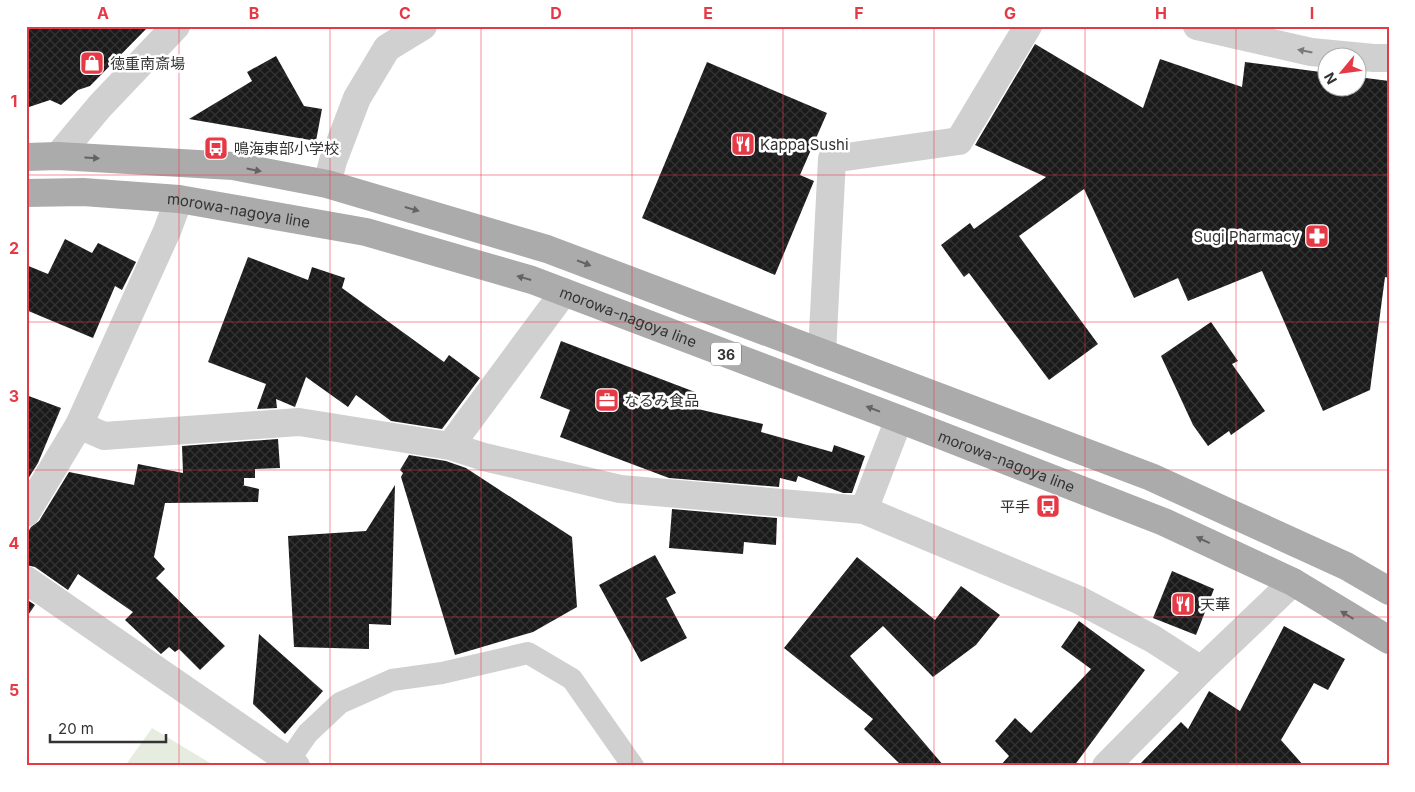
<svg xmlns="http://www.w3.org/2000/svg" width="1415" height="792" viewBox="0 0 1415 792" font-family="Inter,'Noto Sans JP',sans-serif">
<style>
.park{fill:#e6ecdf}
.building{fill:url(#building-cross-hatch)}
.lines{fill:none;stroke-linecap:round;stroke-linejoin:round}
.service{stroke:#d0d0d0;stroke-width:22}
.minor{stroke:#d0d0d0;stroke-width:28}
.primary{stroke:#ababab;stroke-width:28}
.oneway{fill:#7a7a7a}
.oneway2{fill:#636363}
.grid{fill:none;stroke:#e63946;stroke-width:1;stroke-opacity:0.55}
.labels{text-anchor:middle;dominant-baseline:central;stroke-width:5;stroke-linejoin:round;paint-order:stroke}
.shield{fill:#fff;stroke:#707070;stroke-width:1}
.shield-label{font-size:14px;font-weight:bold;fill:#333}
.poi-label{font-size:15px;fill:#333;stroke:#fff;text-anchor:start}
.street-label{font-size:15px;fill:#333;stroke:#fff}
.neatline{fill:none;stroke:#e63946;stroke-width:2}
.grid-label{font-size:16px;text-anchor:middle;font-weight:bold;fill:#e63946}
</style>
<defs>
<pattern id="building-cross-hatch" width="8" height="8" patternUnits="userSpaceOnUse" patternTransform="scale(1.25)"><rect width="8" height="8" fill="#1a1a1a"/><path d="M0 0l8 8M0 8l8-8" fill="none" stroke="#333"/></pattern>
</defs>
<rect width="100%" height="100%" fill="#fff"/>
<polygon class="park" points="152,728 215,766 125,766"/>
<g class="building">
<polygon points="26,26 149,26 90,86 78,90 61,105 50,100 26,108"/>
<polygon points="1035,44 1143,108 1160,59 1242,87 1245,62 1328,73 1328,88 1358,88 1358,77 1389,81 1389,278 1385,277 1370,390 1323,411 1262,271 1188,301 1178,278 1134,298 1084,189 1019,236 1098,344 1049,380 969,273 964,277 941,245 970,223 974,229 1046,177 975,145"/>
<polygon points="276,56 304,106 322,109 316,141 189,119 252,81 247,72"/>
<polygon points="707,62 827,113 800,175 814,181 775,275 642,218"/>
<polygon points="65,239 92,253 98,243 136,262 122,290 115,286 93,338 26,310 26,265 48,274"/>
<polygon points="248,257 308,280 312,267 345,278 342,288 444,362 449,355 480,378 442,429 391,421 356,395 348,407 306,377 295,407 276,399 277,408 257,409 266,384 208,362"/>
<polygon points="1211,322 1238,361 1232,364 1265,411 1231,435 1229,431 1208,446 1193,425 1161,356"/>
<polygon points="561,341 695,392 689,407 763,424 761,432 832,452 834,445 865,456 852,493 843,493 798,476 796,482 780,478 779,487 669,478 560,437 570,410 540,398"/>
<polygon points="26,395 61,408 38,463 26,482"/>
<polygon points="278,439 280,468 255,469 255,478 244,478 244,485 242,485 259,489 258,502 165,503 154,557 165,569 156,578 225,646 200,670 179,649 175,652 169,647 161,654 125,620 133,612 78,574 68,590 35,567 26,565 26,535 31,527 39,521 69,472 134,485 138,464 183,473 182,446"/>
<polygon points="409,455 446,461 466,468 572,537 577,607 533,632 455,655 401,477 403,473 400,470"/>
<polygon points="395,485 391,625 369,624 369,649 294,647 288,536 366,531"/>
<polygon points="672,509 777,518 776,545 744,542 743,554 669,548"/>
<polygon points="655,555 676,593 666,598 687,638 641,662 599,585"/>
<polygon points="857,557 935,620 961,586 1000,615 976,645 933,677 883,626 850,656 944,766 902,766 864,729 873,719 784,648"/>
<polygon points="1172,571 1214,589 1196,635 1153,618"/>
<polygon points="26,599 35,605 26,618"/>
<polygon points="1079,621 1145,670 1074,766 1000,766 1009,756 995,741 1015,718 1031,733 1091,669 1061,647"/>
<polygon points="1284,626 1345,659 1328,690 1314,683 1281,740 1304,766 1138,766 1181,722 1188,729 1209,691 1240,711"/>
<polygon points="259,634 323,691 285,734 253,704"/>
</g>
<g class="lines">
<polyline class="service" points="289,760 308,733 340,703 392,680 442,673 528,653 572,679 633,766"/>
<g class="minor">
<polyline points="1197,26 1311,52 1374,58 1389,58"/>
<polyline points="58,156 100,106 176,26"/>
<polyline points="327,184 333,161 357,98 387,48 423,26"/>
<polyline points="822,353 832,159 959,141 1028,26"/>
<polyline points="79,425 104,436 299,422 450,446 484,457 620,489 864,510 1079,600 1153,639 1201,670"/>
<polyline points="450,446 564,292"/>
<polyline points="864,510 899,419"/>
<polyline points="26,513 79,425 167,231 179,199"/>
<polyline points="26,580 296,766"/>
<polyline points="1106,766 1201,670 1293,582"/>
</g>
<g class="primary">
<polyline points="26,157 58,156 233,166 327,184 547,249 1151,477 1346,566 1389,591"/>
<path id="s1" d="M26 193 83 192 179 199 366 232 532 280 899 419 1164 522 1293 582 1389 640"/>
</g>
</g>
<defs><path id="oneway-solid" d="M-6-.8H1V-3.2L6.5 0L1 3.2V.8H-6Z" transform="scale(1.25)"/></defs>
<use class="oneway" href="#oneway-solid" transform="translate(1305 51) rotate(-169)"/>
<g class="oneway2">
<use href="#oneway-solid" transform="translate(92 158) rotate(3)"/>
<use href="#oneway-solid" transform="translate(254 170) rotate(11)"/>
<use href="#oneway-solid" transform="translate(412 209) rotate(16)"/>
<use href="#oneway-solid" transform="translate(584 263) rotate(21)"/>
<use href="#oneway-solid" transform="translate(524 278) rotate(-164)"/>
<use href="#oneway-solid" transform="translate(873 409) rotate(-159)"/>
<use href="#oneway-solid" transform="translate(1203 540) rotate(-155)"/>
<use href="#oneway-solid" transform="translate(1347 615) rotate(-149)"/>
</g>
<path class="grid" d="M179 26V766M330 26V766M481 26V766M632 26V766M783 26V766M934 26V766M1085 26V766M1236 26V766M26 175H1389M26 322H1389M26 470H1389M26 617H1389"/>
<defs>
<g id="shop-square" transform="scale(1.25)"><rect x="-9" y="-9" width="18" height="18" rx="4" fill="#e63946" stroke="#fff"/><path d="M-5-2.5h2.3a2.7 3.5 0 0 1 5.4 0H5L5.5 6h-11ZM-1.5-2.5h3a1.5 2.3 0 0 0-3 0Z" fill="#fff"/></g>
<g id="restaurant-square" transform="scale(1.25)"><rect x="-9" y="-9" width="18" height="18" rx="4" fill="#e63946" stroke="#fff"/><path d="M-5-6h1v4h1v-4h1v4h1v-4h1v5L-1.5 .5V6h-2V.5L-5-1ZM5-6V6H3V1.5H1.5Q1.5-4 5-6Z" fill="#fff"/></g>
<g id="bus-square" transform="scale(1.25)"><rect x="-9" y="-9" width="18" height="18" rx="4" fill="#e63946" stroke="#fff"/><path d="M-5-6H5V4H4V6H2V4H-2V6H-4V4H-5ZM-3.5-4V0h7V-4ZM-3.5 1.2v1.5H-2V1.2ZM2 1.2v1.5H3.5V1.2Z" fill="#fff"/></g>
<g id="pharmacy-square" transform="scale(1.25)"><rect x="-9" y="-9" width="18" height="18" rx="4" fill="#e63946" stroke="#fff"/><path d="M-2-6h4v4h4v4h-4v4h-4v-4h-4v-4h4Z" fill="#fff"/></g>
<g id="office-square" transform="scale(1.25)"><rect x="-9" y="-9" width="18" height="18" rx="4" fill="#e63946" stroke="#fff"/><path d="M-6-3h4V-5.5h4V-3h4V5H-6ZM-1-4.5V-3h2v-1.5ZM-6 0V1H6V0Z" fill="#fff"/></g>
</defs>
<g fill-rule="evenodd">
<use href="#shop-square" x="92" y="63"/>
<use href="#restaurant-square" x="743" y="144"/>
<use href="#bus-square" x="216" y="148"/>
<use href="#pharmacy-square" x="1317" y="236"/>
<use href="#office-square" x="607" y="400"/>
<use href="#bus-square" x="1048" y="506"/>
<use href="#restaurant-square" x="1183" y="604"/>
</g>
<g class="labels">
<rect class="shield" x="711" y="342.5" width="30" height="23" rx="4"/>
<g class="shield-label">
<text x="726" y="354">36</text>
</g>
<g class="poi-label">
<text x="110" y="63">徳重南斎場</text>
<text x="760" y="144">Kappa Sushi</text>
<text x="234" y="148">鳴海東部小学校</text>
<text x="1300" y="236" text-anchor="end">Sugi Pharmacy</text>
<text x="624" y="400">なるみ食品</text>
<text x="1030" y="506" text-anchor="end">平手</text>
<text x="1200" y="604">天華</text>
</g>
<g class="street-label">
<text stroke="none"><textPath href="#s1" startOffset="214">morowa-nagoya line</textPath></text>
<text stroke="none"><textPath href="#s1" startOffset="619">morowa-nagoya line</textPath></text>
<text stroke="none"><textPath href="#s1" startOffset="1024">morowa-nagoya line</textPath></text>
</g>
</g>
<rect width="1415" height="792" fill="none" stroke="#ffffff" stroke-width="55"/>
<g transform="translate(1342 72) rotate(241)"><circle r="24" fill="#ffffff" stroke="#adadad"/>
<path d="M0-4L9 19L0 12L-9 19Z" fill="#e63946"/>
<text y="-8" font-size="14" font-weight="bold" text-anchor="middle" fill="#333333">N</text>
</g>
<path d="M50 734v8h116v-8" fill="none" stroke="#333333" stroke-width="2.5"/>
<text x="58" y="734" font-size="15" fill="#333333" stroke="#ffffff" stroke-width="4" paint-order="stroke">20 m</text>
<rect x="28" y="28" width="1360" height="736" class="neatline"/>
<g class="grid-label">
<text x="103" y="19">A</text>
<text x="254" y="19">B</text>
<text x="405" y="19">C</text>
<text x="556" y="19">D</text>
<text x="708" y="19">E</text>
<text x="859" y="19">F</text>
<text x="1010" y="19">G</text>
<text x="1161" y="19">H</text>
<text x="1312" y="19">I</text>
<text x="14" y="107">1</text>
<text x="14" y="254">2</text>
<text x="14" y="402">3</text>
<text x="14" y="549">4</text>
<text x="14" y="696">5</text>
</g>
</svg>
